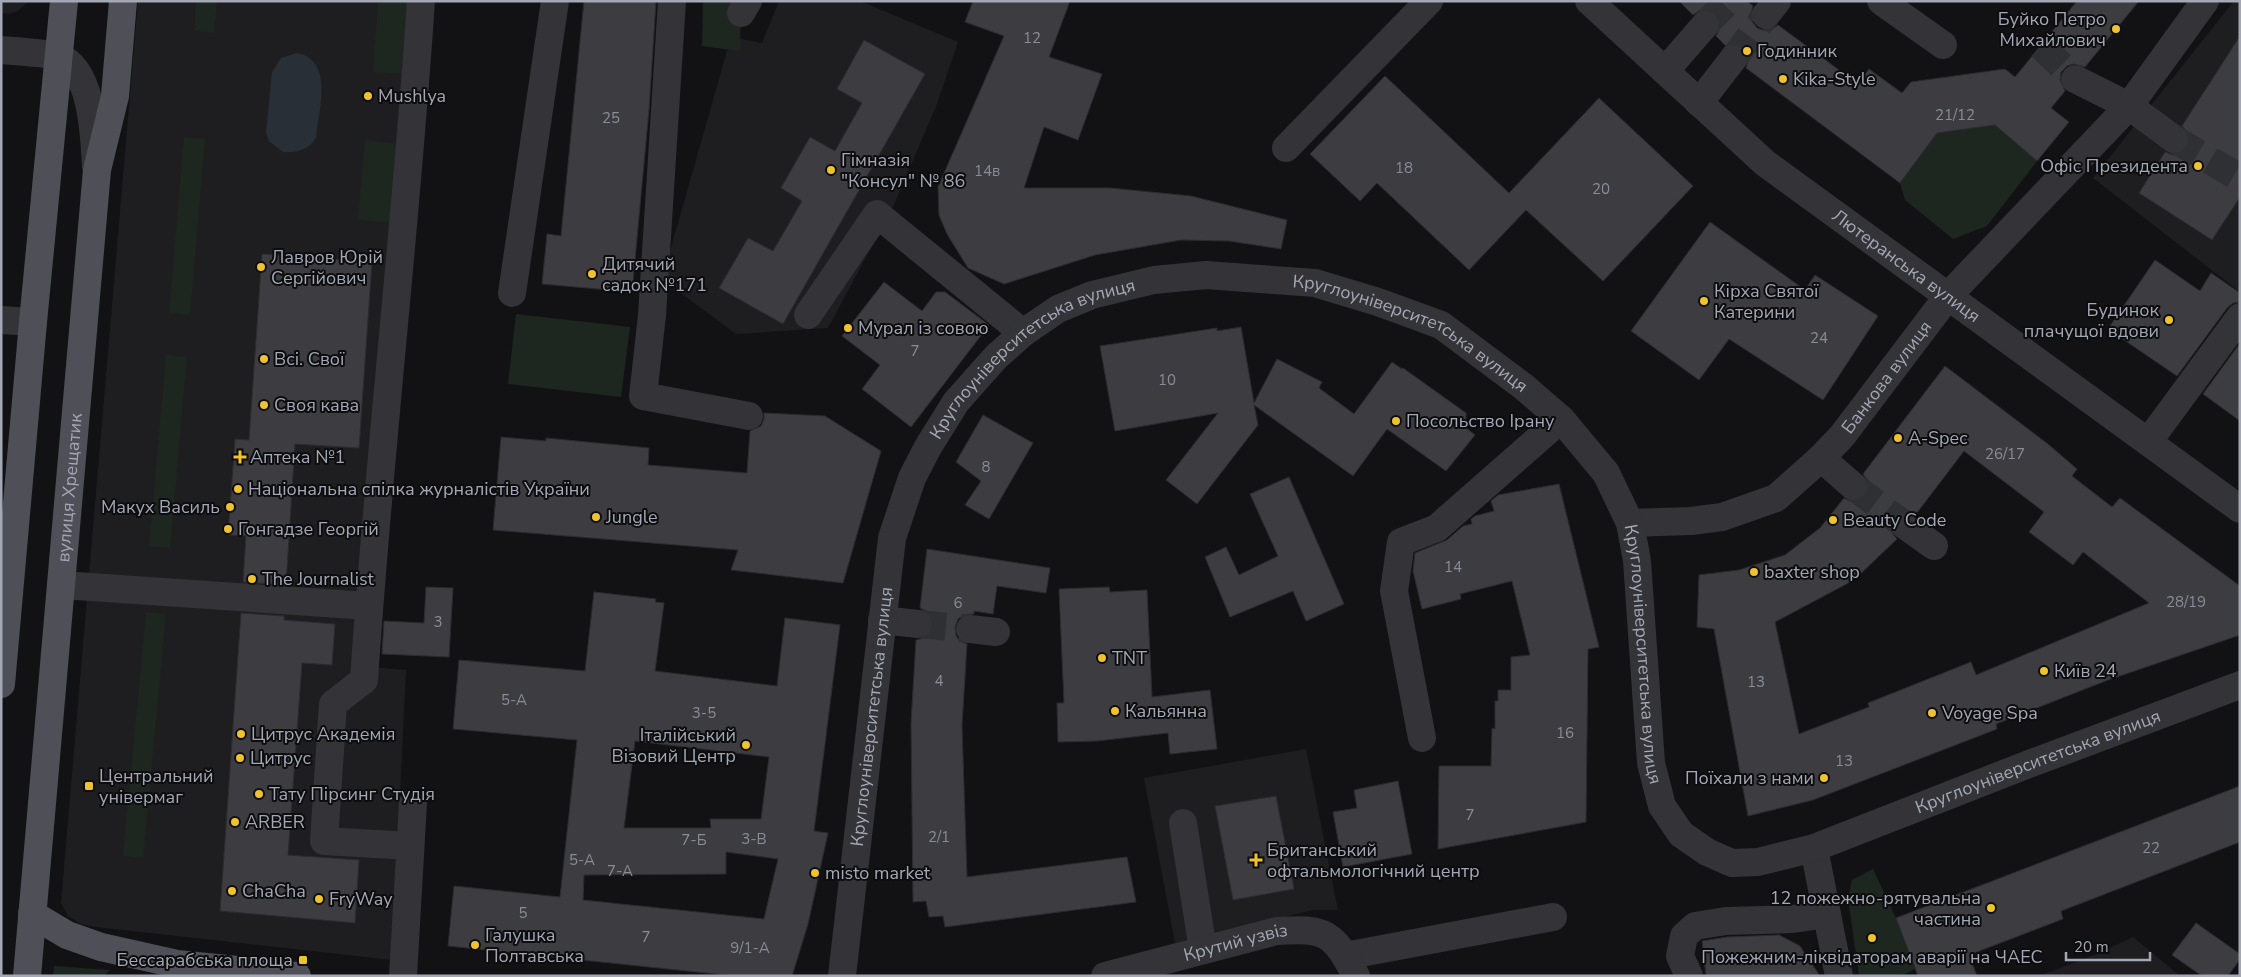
<svg xmlns="http://www.w3.org/2000/svg" width="2241" height="977" viewBox="0 0 2241 977" font-family="'Nunito Sans',sans-serif">
<style>
.built{fill:#1e1e21}
.green{fill:#1e2620}
.water{fill:#292f37}
.building{fill:#3c3c41;stroke:#2c2c30;fill-rule:evenodd}
.lines{fill:none;stroke-linecap:round;stroke-linejoin:round}
.minor-tunnel{stroke:#2f3034;stroke-width:28;stroke-dasharray:28 14;stroke-linecap:butt}
.minor{stroke:#333338;stroke-width:28}
.major{stroke:#4f5057;stroke-width:28}
.poi-dot{fill:#efc22f;stroke:#0d0d0f;stroke-width:2}
.labels{text-anchor:middle;dominant-baseline:central;stroke-width:4;stroke-linejoin:round;paint-order:stroke}
.number-label{font-size:15px;fill:#8a8c97}
.poi-label{font-size:18px;fill:#a4a7b4;stroke:#0d0d0f;text-anchor:start}
.street-label{font-size:18px;fill:#a4a7b4;stroke:#0d0d0f}
</style>
<rect width="100%" height="100%" fill="#121214"/>
<g class="built">
<polygon points="1,1 29,1 18,11 8,14 1,13"/>
<polygon points="138,1 428,1 371,667 406,670 392,960 96,927 81,924 68,916 61,903"/>
<polygon points="779,1 860,1 958,42 937,104 893,207 828,328 736,334 662,279 731,37 762,43"/>
<polygon points="2234,1 2240,1 2240,292 2093,178"/>
<polygon points="1306,749 1338,910 1313,910 1175,943 1144,778"/>
<polygon points="2133,937 2180,976 2039,976 2097,954"/>
</g>
<g class="green">
<polygon points="196,1 217,1 214,33 194,31"/>
<polygon points="378,1 410,1 405,74 373,72"/>
<polygon points="703,1 741,1 740,51 702,46"/>
<polygon points="1995,125 2037,161 1987,226 1953,239 1905,200 1900,183 1937,133"/>
<polygon points="184,137 205,139 190,315 169,313"/>
<polygon points="365,140 400,144 393,223 358,220"/>
<polygon points="516,314 630,327 621,397 508,384"/>
<polygon points="166,355 187,357 170,548 149,546"/>
<polygon points="146,612 166,614 143,858 123,856"/>
<polygon points="1873,869 1896,918 1915,969 1901,976 1859,976 1848,898 1852,880"/>
<polygon points="54,966 110,970 104,976 53,976"/>
</g>
<path class="water" d="M297 53C334 60 319 110 316 138 308 150 297 153 283 152L269 141 266 133 272 72 281 58Z"/>
<g class="building">
<polygon points="584,1 656,1 649,110 632,292 542,284 547,234 561,236"/>
<polygon points="973,1 1070,1 1049,57 1102,74 1078,140 1044,127 1024,188 1110,188 1191,196 1287,220 1281,249 1229,241 1181,240 1095,255 1004,284 968,268 947,234 939,215 938,187 1004,36 965,22"/>
<polygon points="1679,1 1747,1 1753,6 1751,13 1751,20 1757,28 1763,30 1771,30 1778,25 1858,84 1869,69 1902,93 1911,82 2005,69 2015,77 2077,1 2139,1 2085,67 2074,64 2067,66 2061,72 2060,80 2065,91 2051,108 2069,122 2037,161 1995,125 1937,133 1900,183 1746,68 1748,61 1747,53 1743,47 1735,44 1726,46 1716,36 1720,28 1720,19 1715,13 1708,10 1700,10 1693,15"/>
<polygon points="2240,36 2240,197 2212,240 2139,193 2165,152 2173,155 2180,153 2187,148 2190,140 2188,133 2182,126"/>
<polygon points="864,40 925,74 783,324 719,288 748,238 773,251 802,201 781,188 810,137 835,151 862,103 837,89"/>
<polygon points="1385,76 1509,193 1599,98 1693,186 1603,281 1526,210 1469,270 1377,183 1360,201 1310,154"/>
<polygon points="1710,222 1805,290 1815,275 1878,316 1823,400 1729,339 1699,380 1631,331"/>
<polygon points="262,254 372,262 359,448 295,444 286,585 243,582 246,536 228,535 235,439 249,440"/>
<polygon points="2155,260 2200,291 2211,273 2240,293 2240,302 2233,303 2227,308 2177,376 2108,329"/>
<polygon points="884,282 922,311 936,292 945,292 989,325 911,427 862,389 880,365 842,336"/>
<polygon points="1241,327 1254,403 1277,359 1322,382 1319,388 1354,414 1392,362 1402,369 1403,368 1466,413 1466,428 1475,435 1446,471 1387,429 1353,476 1254,405 1258,425 1197,504 1166,480 1218,413 1115,431 1100,346 1217,328 1217,331"/>
<polygon points="2238,346 2240,347 2240,421 2203,394"/>
<path d="M1945 366 2048 444 2077 469 2072 476 2112 507 2120 498 2240 586V635L2108 680 1996 724 1997 729 1813 800 1748 816 1714 629 1697 627 1699 575 1739 570 1785 555 1820 528 1844 498 1850 501H1858L1864 497 1868 490V481L1863 474ZM1964 451 2044 512 2029 532 2073 565 2083 552 2149 603 1976 675 1971 662 1868 703 1869 707 1799 734 1775 622 1854 580 1897 539 1892 533 1890 525 1894 517 1899 512 1907 510 1916 514Z"/>
<polygon points="764,413 825,416 881,451 843,583 731,570 738,550 493,530 501,437 546,441 546,438 649,448 648,465 747,473 750,431 761,426 764,419"/>
<polygon points="983,415 1033,443 989,519 965,505 981,481 956,462"/>
<polygon points="1289,477 1344,604 1306,621 1293,591 1230,617 1205,557 1226,547 1239,575 1278,556 1250,494"/>
<polygon points="1559,484 1599,647 1588,649 1586,822 1438,849 1439,766 1491,766 1492,728 1495,729 1495,701 1498,701 1498,690 1511,690 1511,657 1530,655 1512,581 1460,594 1461,599 1422,609 1413,571 1415,553 1447,540 1463,526 1472,524 1471,519 1475,516 1494,511 1491,501 1498,495"/>
<polygon points="927,549 1050,568 1046,593 997,586 993,614 974,611 974,614 964,615 958,619 955,627 956,636 960,641 967,644 962,725 967,877 1127,857 1136,902 945,927 943,916 929,917 926,901 913,902 911,723 916,640 924,638 930,634 934,625 932,617 928,612 920,608"/>
<polygon points="426,587 453,588 449,657 382,654 384,621 424,623"/>
<polygon points="1109,587 1110,592 1147,590 1152,697 1210,690 1217,749 1170,754 1168,733 1097,741 1058,742 1057,703 1064,703 1059,589"/>
<path d="M594 592 656 599 655 602 664 603 655 671 777 686 785 618 840 625 814 831 828 833 808 924 792 976H735L448 946 454 886 560 897 577 740 453 729 459 660 585 671ZM635 741 769 757 761 819H710L711 828H624ZM726 852 778 859 764 919 583 900 584 875 726 874Z"/>
<polygon points="241,613 284,616 284,620 335,624 332,665 302,663 288,855 359,860 355,923 220,911"/>
<polygon points="1398,781 1412,854 1343,867 1333,812 1357,808 1354,790"/>
<polygon points="2240,786 2240,842 2061,911 2063,919 1969,955 1977,976 1918,976 1896,918"/>
<polygon points="1276,796 1294,889 1233,900 1215,806"/>
<polygon points="2196,923 2240,954 2240,959 2228,976 2202,976 2172,955"/>
<polygon points="1779,935 1800,946 1820,976 1706,976 1702,941 1727,937"/>
</g>
<g class="lines">
<g class="minor-tunnel">
<polyline points="1705,25 1728,1"/>
<polyline points="2041,46 2075,79"/>
<polyline points="1733,59 1766,15"/>
<polyline points="2174,139 2240,178"/>
<polyline points="1853,486 1906,526"/>
<polyline points="918,624 970,629"/>
</g>
<g class="minor">
<polyline points="672,1 652,315 643,396 749,416"/>
<path id="s1" d="M1589 1 1765 163 2240 509"/>
<polyline points="1881,1 1943,45"/>
<polyline points="741,13 748,1"/>
<polyline points="1766,15 1777,1"/>
<path d="M1 50C14 51 49 53 59 57 93 70 94 136 96 166"/>
<polyline points="1665,71 1705,25"/>
<polyline points="2075,79 2129,106 2174,139"/>
<polyline points="1699,103 1733,59"/>
<polyline points="1286,148 1429,1"/>
<polyline points="512,293 555,1"/>
<polyline points="808,315 877,214 1023,333"/>
<polyline points="1,320 33,322"/>
<polyline points="2148,442 2240,317"/>
<polyline points="1821,458 1853,486"/>
<path id="s2" d="M1630 523 1691 521 1722 517 1776 498 1821 458 1842 436 1948 296 2129 106 2205 1"/>
<polyline points="1906,526 1934,546"/>
<polyline points="61,585 368,606"/>
<polyline points="882,620 918,624"/>
<polyline points="970,629 996,632"/>
<polyline points="1422,738 1394,591 1401,542 1437,528 1561,419"/>
<polyline points="1183,823 1203,950"/>
<path d="M410 846 324 841 333 704 364 680C379 453 406 228 421 1"/>
<polyline points="1814,848 1839,976"/>
<polyline points="1345,956 1553,917"/>
<polyline points="403,976 413,803"/>
<path id="s3" d="M842 976 892 538 912 478 928 447 956 402 996 357 1023 333 1058 309 1092 295 1154 280 1206 275 1315 283 1378 302 1441 325 1524 387 1561 419 1606 473 1630 523 1637 561 1651 763 1662 806 1681 834 1707 852 1732 863 1758 862 1814 848 2029 764 2240 685"/>
<path id="s4" d="M1105 976 1277 931C1326 928 1333 932 1356 976"/>
<polyline points="1689,976 1680,956 1684,936 1695,926 1726,921 1793,919 1827,914"/>
</g>
<g class="major">
<polyline points="1,684 33,322 64,1"/>
<polyline points="32,914 67,935 101,947 177,964 297,976"/>
<path id="s5" d="M27 976 97 170 115 96 123 1"/>
</g>
</g>
<g class="poi-dot">
<circle cx="2116" cy="29" r="5"/>
<circle cx="1747" cy="51" r="5"/>
<circle cx="1783" cy="79" r="5"/>
<circle cx="368" cy="96" r="5"/>
<circle cx="2198" cy="166" r="5"/>
<circle cx="831" cy="170" r="5"/>
<circle cx="261" cy="267" r="5"/>
<circle cx="592" cy="274" r="5"/>
<circle cx="1704" cy="301" r="5"/>
<circle cx="2169" cy="320" r="5"/>
<circle cx="848" cy="328" r="5"/>
<circle cx="264" cy="359" r="5"/>
<circle cx="264" cy="405" r="5"/>
<circle cx="1396" cy="421" r="5"/>
<circle cx="1898" cy="438" r="5"/>
<path d="M237.5 449.5h5v5h5v5h-5v5h-5v-5h-5v-5h5z"/>
<circle cx="238" cy="489" r="5"/>
<circle cx="230" cy="507" r="5"/>
<circle cx="596" cy="517" r="5"/>
<circle cx="1833" cy="520" r="5"/>
<circle cx="228" cy="529" r="5"/>
<circle cx="1754" cy="572" r="5"/>
<circle cx="252" cy="579" r="5"/>
<circle cx="1102" cy="658" r="5"/>
<circle cx="2044" cy="671" r="5"/>
<circle cx="1115" cy="711" r="5"/>
<circle cx="1932" cy="713" r="5"/>
<circle cx="241" cy="734" r="5"/>
<circle cx="746" cy="745" r="5"/>
<circle cx="240" cy="758" r="5"/>
<circle cx="1824" cy="778" r="5"/>
<rect x="84" y="781" width="10" height="10" rx="2.5"/>
<circle cx="259" cy="794" r="5"/>
<circle cx="235" cy="822" r="5"/>
<path d="M1253.5 852.5h5v5h5v5h-5v5h-5v-5h-5v-5h5z"/>
<circle cx="815" cy="873" r="5"/>
<circle cx="232" cy="891" r="5"/>
<circle cx="319" cy="899" r="5"/>
<circle cx="1991" cy="908" r="5"/>
<circle cx="1872" cy="938" r="5"/>
<circle cx="475" cy="945" r="5"/>
<rect x="298" y="955" width="10" height="10" rx="2.5"/>
</g>
<g class="labels">
<g class="number-label">
<text x="1032" y="38">12</text>
<text x="1955" y="115">21/12</text>
<text x="611" y="118">25</text>
<text x="1404" y="168">18</text>
<text x="987" y="171">14в</text>
<text x="1601" y="189">20</text>
<text x="1819" y="338">24</text>
<text x="915" y="351">7</text>
<text x="1167" y="380">10</text>
<text x="2005" y="454">26/17</text>
<text x="986" y="467">8</text>
<text x="1453" y="567">14</text>
<text x="2186" y="602">28/19</text>
<text x="958" y="603">6</text>
<text x="438" y="622">3</text>
<text x="939" y="681">4</text>
<text x="1756" y="682">13</text>
<text x="514" y="700">5-А</text>
<text x="704" y="713">3-5</text>
<text x="1565" y="733">16</text>
<text x="1844" y="761">13</text>
<text x="1470" y="815">7</text>
<text x="939" y="837">2/1</text>
<text x="754" y="839">3-В</text>
<text x="694" y="840">7-Б</text>
<text x="2151" y="848">22</text>
<text x="582" y="860">5-А</text>
<text x="620" y="871">7-А</text>
<text x="523" y="913">5</text>
<text x="646" y="937">7</text>
<text x="750" y="948">9/1-А</text>
</g>
<g class="poi-label">
<text x="2106" y="19" text-anchor="end">Буйко Петро<tspan x="2106" dy="21">Михайлович</tspan></text>
<text x="1757" y="51">Годинник</text>
<text x="1793" y="79">Kika-Style</text>
<text x="378" y="96">Mushlya</text>
<text x="841" y="160">Гімназія<tspan x="841" dy="21">"Консул" № 86</tspan></text>
<text x="2188" y="166" text-anchor="end">Офіс Президента</text>
<text x="271" y="257">Лавров Юрій<tspan x="271" dy="21">Сергійович</tspan></text>
<text x="602" y="264">Дитячий<tspan x="602" dy="21">садок №171</tspan></text>
<text x="1714" y="291">Кірха Святої<tspan x="1714" dy="21">Катерини</tspan></text>
<text x="2159" y="310" text-anchor="end">Будинок<tspan x="2159" dy="21">плачущої вдови</tspan></text>
<text x="858" y="328">Мурал із совою</text>
<text x="274" y="359">Всі. Свої</text>
<text x="274" y="405">Своя кава</text>
<text x="1406" y="421">Посольство Ірану</text>
<text x="1908" y="438">A-Spec</text>
<text x="250" y="457">Аптека №1</text>
<text x="248" y="489">Національна спілка журналістів України</text>
<text x="220" y="507" text-anchor="end">Макух Василь</text>
<text x="606" y="517">Jungle</text>
<text x="1843" y="520">Beauty Code</text>
<text x="238" y="529">Гонгадзе Георгій</text>
<text x="1764" y="572">baxter shop</text>
<text x="262" y="579">The Journalist</text>
<text x="1112" y="658">TNT</text>
<text x="2054" y="671">Київ 24</text>
<text x="1125" y="711">Кальянна</text>
<text x="1942" y="713">Voyage Spa</text>
<text x="251" y="734">Цитрус Академія</text>
<text x="736" y="735" text-anchor="end">Італійський<tspan x="736" dy="21">Візовий Центр</tspan></text>
<text x="250" y="758">Цитрус</text>
<text x="99" y="776">Центральний<tspan x="99" dy="21">універмаг</tspan></text>
<text x="1814" y="778" text-anchor="end">Поїхали з нами</text>
<text x="269" y="794">Тату Пірсинг Студія</text>
<text x="245" y="822">ARBER</text>
<text x="1267" y="850">Британський<tspan x="1267" dy="21">офтальмологічний центр</tspan></text>
<text x="825" y="873">misto market</text>
<text x="242" y="891">ChaCha</text>
<text x="1981" y="898" text-anchor="end">12 пожежно-рятувальна<tspan x="1981" dy="21">частина</tspan></text>
<text x="329" y="899">FryWay</text>
<text x="485" y="935">Галушка<tspan x="485" dy="21">Полтавська</tspan></text>
<text x="1872" y="957" text-anchor="middle">Пожежним-ліквідаторам аварії на ЧАЕС</text>
<text x="293" y="960" text-anchor="end">Бессарабська площа</text>
</g>
<g class="street-label">
<text stroke="none"><textPath href="#s1" startOffset="414">Лютеранська вулиця</textPath></text>
<text stroke="none"><textPath href="#s3" startOffset="1101">Круглоуніверситетська вулиця</textPath></text>
<text stroke="none"><textPath href="#s3" startOffset="681">Круглоуніверситетська вулиця</textPath></text>
<text stroke="none"><textPath href="#s2" startOffset="314">Банкова вулиця</textPath></text>
<text stroke="none"><textPath href="#s5" startOffset="490">вулиця Хрещатик</textPath></text>
<text stroke="none"><textPath href="#s3" startOffset="1536">Круглоуніверситетська вулиця</textPath></text>
<text stroke="none"><textPath href="#s3" startOffset="261">Круглоуніверситетська вулиця</textPath></text>
<text stroke="none"><textPath href="#s3" startOffset="2106">Круглоуніверситетська вулиця</textPath></text>
<text stroke="none"><textPath href="#s4" startOffset="135">Крутий узвіз</textPath></text>
</g>
</g>
<rect width="2241" height="977" fill="none" stroke="#a4a7b4" stroke-width="5"/>
<path d="M2066 952v8h84v-8" fill="none" stroke="#a4a7b4" stroke-width="2.5"/>
<text x="2074" y="952" font-size="15" fill="#a4a7b4" stroke="#0d0d0f" stroke-width="4" paint-order="stroke">20 m</text>
</svg>
